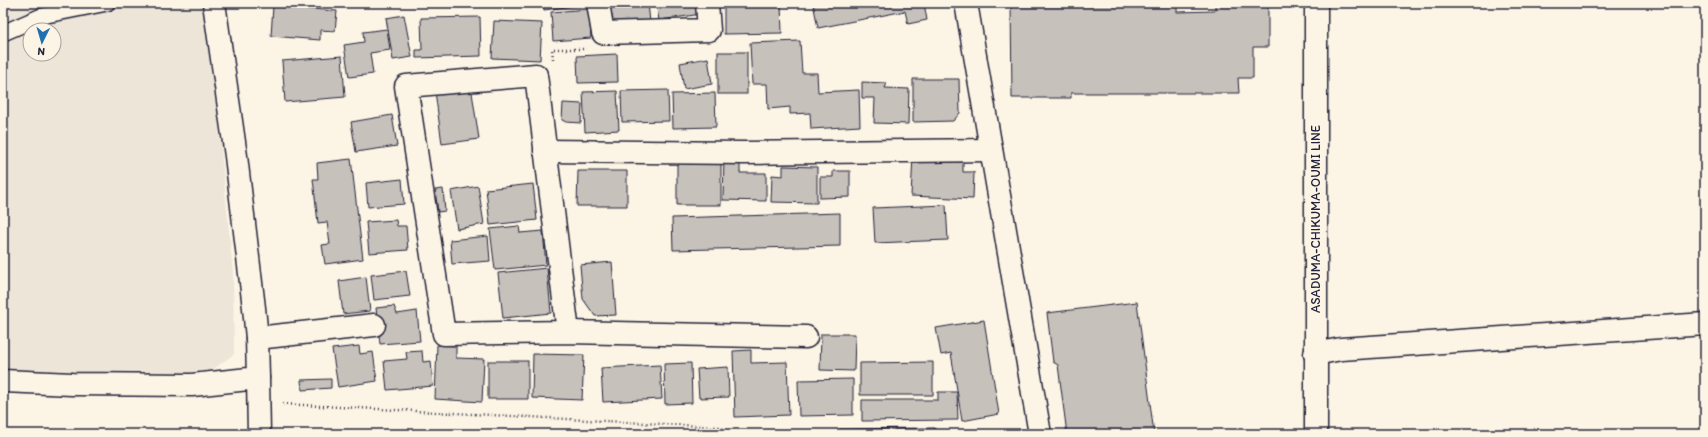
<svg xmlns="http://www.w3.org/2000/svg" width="1708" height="437" viewBox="0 0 1708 437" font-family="Itim,sans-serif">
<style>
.built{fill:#ece5d8;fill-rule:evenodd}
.building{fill:#c6c1bb;stroke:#22223b}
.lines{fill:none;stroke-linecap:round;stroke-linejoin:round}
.lane-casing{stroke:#22223b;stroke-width:18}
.street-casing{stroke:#22223b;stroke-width:25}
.secondary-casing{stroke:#22223b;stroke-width:25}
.path{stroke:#22223b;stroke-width:2.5;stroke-dasharray:1 3;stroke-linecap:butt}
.lane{stroke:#fcf5e5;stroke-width:15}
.street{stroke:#fcf5e5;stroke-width:22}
.secondary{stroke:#fcf5e5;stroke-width:22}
.labels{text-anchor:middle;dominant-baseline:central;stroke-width:3;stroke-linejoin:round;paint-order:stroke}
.street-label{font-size:13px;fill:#22223b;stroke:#fcf5e5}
</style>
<rect width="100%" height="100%" fill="#fcf5e5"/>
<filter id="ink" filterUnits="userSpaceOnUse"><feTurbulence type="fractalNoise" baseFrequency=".025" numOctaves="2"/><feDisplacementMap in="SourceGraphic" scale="8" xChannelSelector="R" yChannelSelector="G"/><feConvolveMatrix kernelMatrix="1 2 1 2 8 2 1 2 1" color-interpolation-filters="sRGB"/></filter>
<g filter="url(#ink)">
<path class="built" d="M3 3H207L233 273 234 354 197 381 3 374ZM30 30H54V54H30Z"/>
<g class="building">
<polygon points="543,3 588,3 588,4 544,10"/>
<polygon points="608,3 648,3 650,22 612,27"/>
<polygon points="656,3 700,3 702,14 659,20"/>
<polygon points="724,3 781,3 782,33 724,34"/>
<polygon points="813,3 924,3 927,20 908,24 905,11 818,28"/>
<polygon points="1011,3 1177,3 1177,12 1215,11 1215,3 1268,3 1268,47 1253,47 1253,78 1238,78 1239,93 1071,93 1071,98 1012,98"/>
<polygon points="273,6 337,11 335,31 320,30 320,40 271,36"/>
<polygon points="589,9 591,38 553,41 551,12"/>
<polygon points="404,15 412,57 393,60 386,18"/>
<polygon points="480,17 481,56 416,58 416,50 422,50 421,18"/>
<polygon points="494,21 542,23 540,60 492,58"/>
<polygon points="387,29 390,50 370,53 373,74 349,77 344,45 364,42 363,32"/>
<polygon points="800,41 802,73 817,73 818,92 859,90 860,126 811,129 810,113 790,114 790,107 768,109 767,84 752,84 750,43"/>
<rect x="718" y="52" width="29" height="42"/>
<polygon points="617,54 618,82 578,83 577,56"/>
<polygon points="342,56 345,97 285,102 282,61"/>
<polygon points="708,58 712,84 684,89 680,63"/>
<polygon points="913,79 959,79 960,113 953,121 913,122"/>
<polygon points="862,82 887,83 885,88 909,89 908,124 874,123 875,98 862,98"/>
<polygon points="471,86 479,139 442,144 435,91"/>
<polygon points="668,90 669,121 622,122 621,91"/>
<polygon points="617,91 619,130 585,132 583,92"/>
<polygon points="715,93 716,127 673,128 672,94"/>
<polygon points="563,103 582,104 581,123 566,122 562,120"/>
<polygon points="392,115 397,146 356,152 351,122"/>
<polygon points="913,155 929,160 963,162 963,172 974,172 973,199 911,196"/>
<polygon points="724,158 740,158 740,173 766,173 766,201 723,200"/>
<polygon points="351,159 363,259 325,264 322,245 330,244 327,222 318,223 313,179 318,179 317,163"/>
<rect x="677" y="163" width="44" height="42"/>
<polygon points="783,166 817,167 817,203 771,202 772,175 783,176"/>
<polygon points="578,171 627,171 627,206 577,206"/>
<polygon points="833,171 850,171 850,197 820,198 820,177 833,177"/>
<polygon points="402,179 404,204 368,207 366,183"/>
<polygon points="533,184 537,220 490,225 486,189"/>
<polygon points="478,186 484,224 457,229 451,191"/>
<polygon points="443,189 445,211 438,212 435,190"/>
<polygon points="946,205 948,240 875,243 873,208"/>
<polygon points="840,213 840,246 673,250 672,218"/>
<polygon points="396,220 397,226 406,226 408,250 369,253 366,222"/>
<polygon points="519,226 520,233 543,231 546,265 495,270 490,229"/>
<polygon points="488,236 490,261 452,264 450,240"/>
<polygon points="612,262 616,315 595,316 583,299 580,265"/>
<polygon points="547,268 551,313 503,318 498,273"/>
<polygon points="406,271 410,296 374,300 371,275"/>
<polygon points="366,277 370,311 343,314 339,281"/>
<polygon points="1137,302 1154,434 1067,434 1058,365 1053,362 1047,313"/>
<polygon points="394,306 397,314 417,311 420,341 380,344 376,308"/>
<polygon points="984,320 999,414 962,421 951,353 941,355 936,328"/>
<polygon points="821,334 855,334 854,371 820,370"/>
<polygon points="437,345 456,346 456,358 484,359 482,402 435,399"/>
<polygon points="359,346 360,354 373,352 377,381 338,387 332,349"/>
<polygon points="751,350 751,363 787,362 789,415 735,417 733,351"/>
<polygon points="422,351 423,362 431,361 433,386 387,390 384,361 407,359 406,352"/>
<polygon points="533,354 584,355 582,400 532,398"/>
<rect x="488" y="361" width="40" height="38"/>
<polygon points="933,362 933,395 860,395 860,363"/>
<polygon points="691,363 692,403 665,404 664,364"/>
<polygon points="660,365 662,399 603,402 601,368"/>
<polygon points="728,367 729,397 699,398 697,369"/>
<polygon points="331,379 331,388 302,390 301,380"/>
<polygon points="853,379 853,415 799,416 798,380"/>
<polygon points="938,392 957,392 958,420 862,421 862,400 938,400"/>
<polygon points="935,428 935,434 839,434 839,429"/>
</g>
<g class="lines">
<g class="lane-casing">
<polyline id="lane" points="3,33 42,16 107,3"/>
</g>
<g class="street-casing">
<g id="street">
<polyline points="598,3 603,33 709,30 707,3"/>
<polyline points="545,151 743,153 991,150"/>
<polyline points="568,332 536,75 406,86 444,334 568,332 806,337"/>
<polyline points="257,338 374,325"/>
<polyline points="1315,354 1341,349 1705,324"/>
<polyline points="258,378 259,434"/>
<polyline points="3,381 72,384 192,385 258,378 257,338 254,308 236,156 214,3"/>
</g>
</g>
<g class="secondary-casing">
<g id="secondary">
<polyline points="966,3 1040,434"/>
<polyline points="1316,434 1316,3"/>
</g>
</g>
<g class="path">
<polyline points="553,59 552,49 586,49"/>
<polyline points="283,404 719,427 733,434"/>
</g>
<use href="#lane" class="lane"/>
<use href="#street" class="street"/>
<use href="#secondary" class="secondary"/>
</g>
</g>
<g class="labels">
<g class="street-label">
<text transform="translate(1315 219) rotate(-90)">ASADUMA-CHIKUMA-OUMI LINE</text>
</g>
</g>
<rect width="1708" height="437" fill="none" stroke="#fcf5e5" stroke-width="16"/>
<rect x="8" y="8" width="1692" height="421" fill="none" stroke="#22223b" stroke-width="1.5" filter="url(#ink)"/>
<g transform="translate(42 42) rotate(185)"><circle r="19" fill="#fcf5e5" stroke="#a5a1a1"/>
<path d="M0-3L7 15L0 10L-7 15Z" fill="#1f6fb2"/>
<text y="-6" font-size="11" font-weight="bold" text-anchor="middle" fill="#22223b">N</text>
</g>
</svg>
